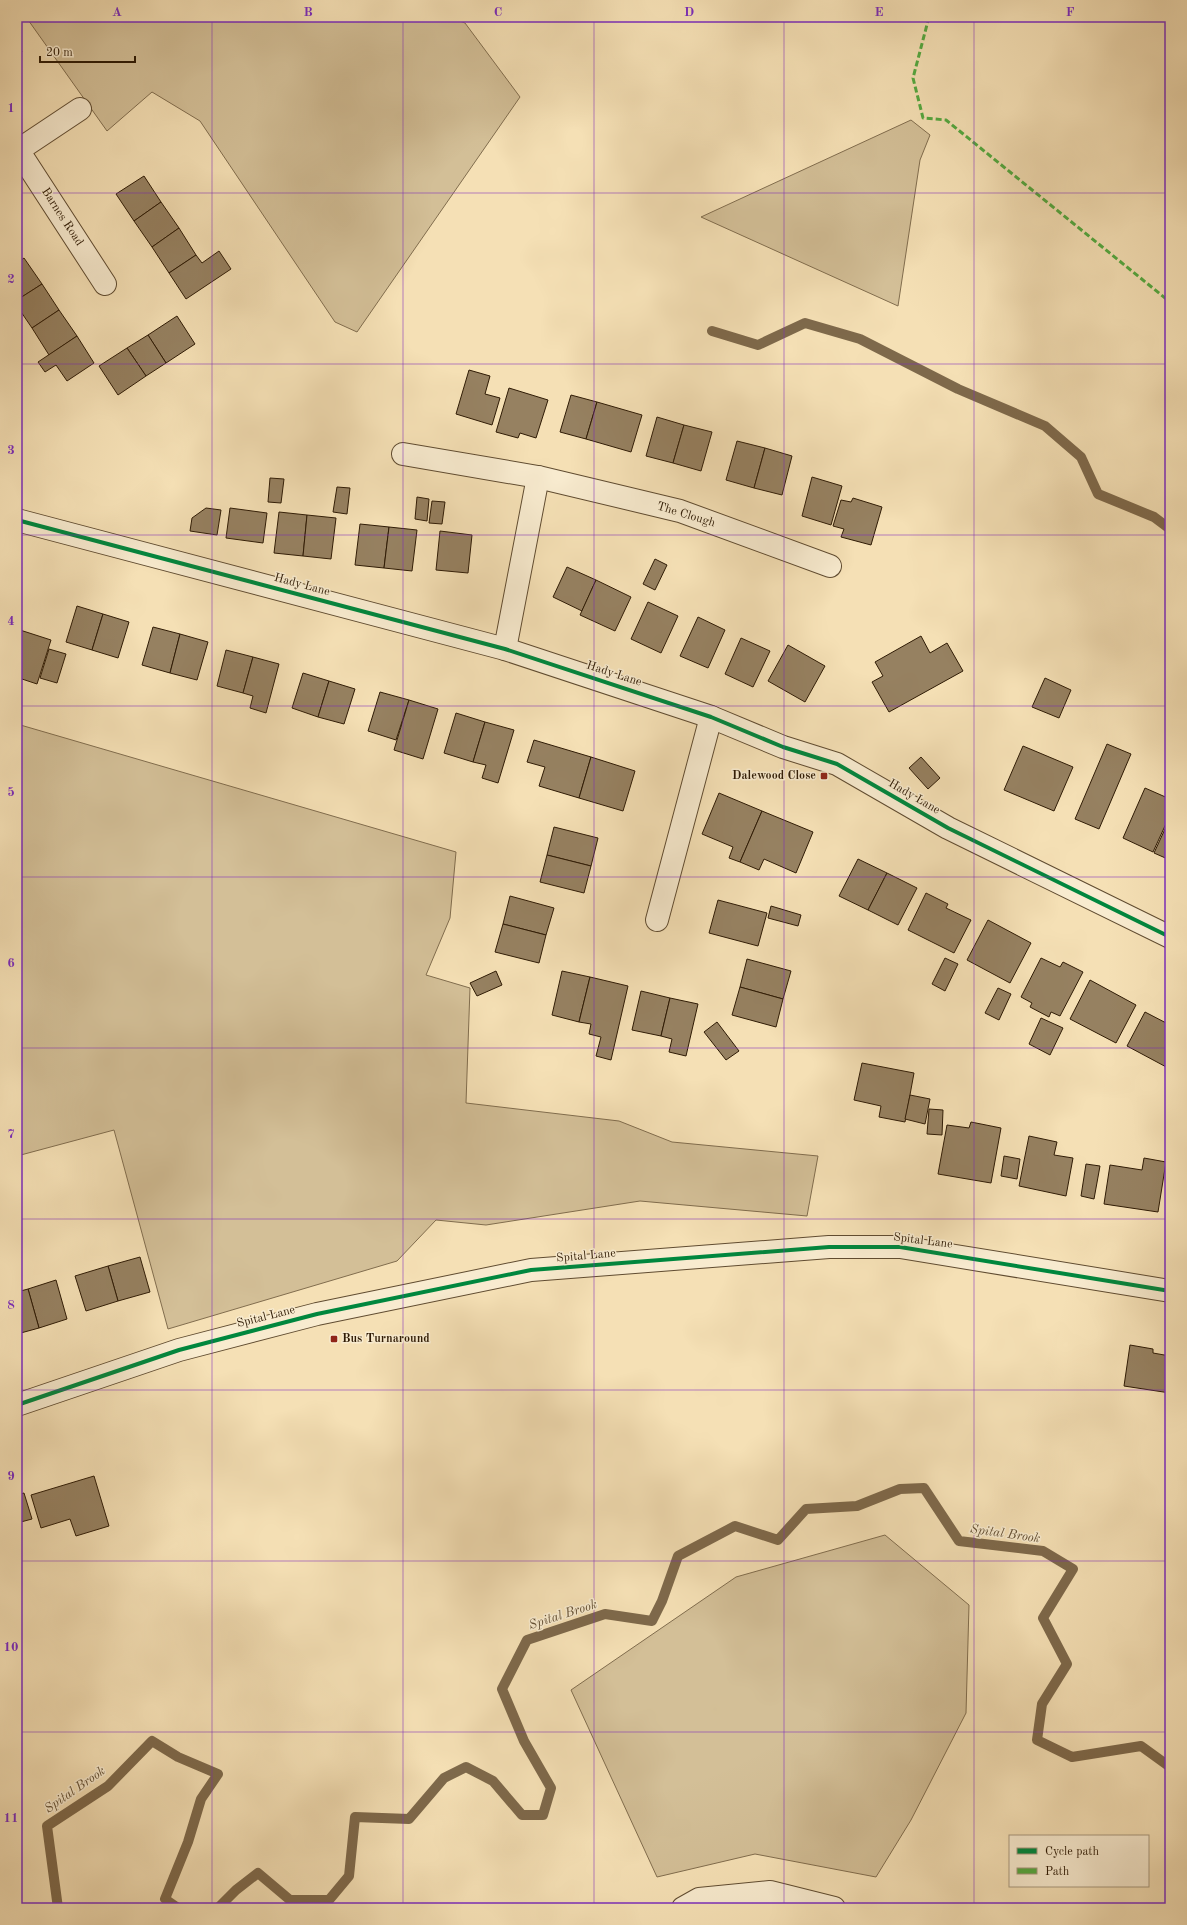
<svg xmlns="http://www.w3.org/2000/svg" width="1187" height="1925" viewBox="0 0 1187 1925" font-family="'Old Standard TT',serif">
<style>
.green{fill:#d3bf97;stroke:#816d4e}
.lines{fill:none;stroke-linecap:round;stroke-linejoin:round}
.stream{stroke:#7e694b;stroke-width:10}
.building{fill:#968161;stroke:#2f1b05}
.minor-casing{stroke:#604c31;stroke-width:24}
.tertiary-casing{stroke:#604c31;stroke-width:24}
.minor{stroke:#f8ebcf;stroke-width:22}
.tertiary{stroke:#f8ebcf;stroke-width:22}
.quiet{stroke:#54a940;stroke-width:3;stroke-dasharray:6 3;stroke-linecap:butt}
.cycleway-casing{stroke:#f8ebcf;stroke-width:6}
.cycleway{stroke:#00873e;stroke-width:4}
.grid{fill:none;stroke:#7b2cbf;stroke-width:1;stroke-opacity:0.55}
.poi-dot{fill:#8f2418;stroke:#f8ebcf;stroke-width:1.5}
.labels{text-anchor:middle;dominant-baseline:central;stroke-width:3;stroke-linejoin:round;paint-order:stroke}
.street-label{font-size:12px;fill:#2f1b05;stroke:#f8ebcf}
.poi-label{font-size:12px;font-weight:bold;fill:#2f1b05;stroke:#f8ebcf;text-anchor:end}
.water-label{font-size:13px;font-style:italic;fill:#634f33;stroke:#f8ebcf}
.neatline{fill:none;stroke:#7b2cbf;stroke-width:1.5}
.grid-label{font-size:13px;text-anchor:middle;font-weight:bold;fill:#7b2cbf}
</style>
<rect width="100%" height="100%" fill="#f5e0b5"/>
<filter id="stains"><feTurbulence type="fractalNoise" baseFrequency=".005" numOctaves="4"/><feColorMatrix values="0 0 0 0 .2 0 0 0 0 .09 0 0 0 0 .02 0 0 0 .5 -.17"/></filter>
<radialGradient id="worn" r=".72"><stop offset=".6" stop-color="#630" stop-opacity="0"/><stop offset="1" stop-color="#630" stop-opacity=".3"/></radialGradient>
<g class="green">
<polygon points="26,17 449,17 465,23 520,97 357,332 335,322 200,121 152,92 107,131"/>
<polygon points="911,120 930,135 920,160 898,306 701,217"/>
<polygon points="17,724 456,852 450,918 426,975 470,988 466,1103 619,1121 672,1142 818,1156 807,1216 640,1201 486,1225 436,1220 397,1261 168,1329 114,1130 17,1156"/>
<polygon points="885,1535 969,1605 966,1713 911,1820 876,1877 755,1854 657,1877 571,1690 736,1577"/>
</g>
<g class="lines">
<g class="stream">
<polyline points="712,331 758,345 805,323 860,339 958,389 1045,426 1081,457 1098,494 1154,517 1170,529"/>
<polyline points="1170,1808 1170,1811"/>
<polyline points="58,1908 47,1826 108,1786 152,1741 178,1757 218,1774 201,1799 188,1842 165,1899 178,1908"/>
<polyline points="218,1908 236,1890 258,1873 290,1900 329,1900 349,1876 355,1817 409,1819 444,1778 466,1767 493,1781 522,1815 543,1815 551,1788 524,1741 502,1689 527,1640 605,1614 652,1621 662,1601 678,1556 735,1526 778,1540 806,1509 857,1506 900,1489 924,1488 959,1541 1043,1551 1073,1569 1043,1618 1067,1664 1042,1704 1037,1740 1072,1757 1141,1746 1170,1767"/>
</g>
</g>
<g class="building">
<polygon points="17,44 22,52 17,55"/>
<polygon points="144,176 161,202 134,221 116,194"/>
<polygon points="161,202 179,228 152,247 134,221"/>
<polygon points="179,228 196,255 169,273 152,247"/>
<polygon points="219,251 231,269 186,299 169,273 196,255 202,263"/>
<polygon points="24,258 42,284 17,300 17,263"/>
<polygon points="42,284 59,310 32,328 17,306 17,300"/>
<polygon points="59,310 77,336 49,355 32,328"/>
<polygon points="177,316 195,344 166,363 148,335"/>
<polygon points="148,335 166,363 146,376 127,348"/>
<polygon points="77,336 94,363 67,381 56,365 45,372 38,362"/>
<polygon points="127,348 146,376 118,395 99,366"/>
<polygon points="469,370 490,376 485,394 500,398 492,425 456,414"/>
<polygon points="509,388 548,400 536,438 520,433 518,438 496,432"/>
<polygon points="571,395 597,402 586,439 560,432"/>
<polygon points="597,402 642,415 631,452 586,439"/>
<polygon points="657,417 684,425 673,463 646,456"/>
<polygon points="684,425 712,432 701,471 673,463"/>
<polygon points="737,441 765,448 754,488 726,480"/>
<polygon points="765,448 792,456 782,495 754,488"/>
<polygon points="812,477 842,486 831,525 802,516"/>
<polygon points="270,478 284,479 281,503 268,502"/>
<polygon points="337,487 350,488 347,514 333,512"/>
<polygon points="417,497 429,499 427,521 415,519"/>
<polygon points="853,498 882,507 871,545 841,537 844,529 833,526 841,500 851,502"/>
<polygon points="432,501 445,502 442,524 429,523"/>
<polygon points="206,508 221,510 217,535 190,531 192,518"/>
<polygon points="230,508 267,513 263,543 226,538"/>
<polygon points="279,512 307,515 303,556 274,553"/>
<polygon points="307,515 336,518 331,559 303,556"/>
<polygon points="360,524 389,527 384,568 355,565"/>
<polygon points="389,527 417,530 412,571 384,568"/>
<polygon points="440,531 472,535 468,573 436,570"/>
<polygon points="655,559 667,565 655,590 643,584"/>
<polygon points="567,567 596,580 582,611 553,597"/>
<polygon points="596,580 631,597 615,631 580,615"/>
<polygon points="648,602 678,616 661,653 631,639"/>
<polygon points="77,606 103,614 92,650 66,642"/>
<polygon points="103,614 129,622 118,658 92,650"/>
<polygon points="698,617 725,630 708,668 680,656"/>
<polygon points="153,627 180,634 170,673 142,665"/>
<polygon points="20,630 51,640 37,684 22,679 19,687 17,686 17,641"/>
<polygon points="180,634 208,642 197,680 170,673"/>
<polygon points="921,636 930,653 947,643 963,671 889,712 872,682 883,676 875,662"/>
<polygon points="741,638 770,651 753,687 725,674"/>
<polygon points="788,645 825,666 805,702 768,681"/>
<polygon points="49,649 66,654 57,683 40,678"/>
<polygon points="226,650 253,657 243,693 217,686"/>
<polygon points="253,657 279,664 266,713 250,708 253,696 243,693"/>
<polygon points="303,673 329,681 318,717 292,708"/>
<polygon points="1045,678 1071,690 1059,718 1032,707"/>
<polygon points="329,681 355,689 344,724 318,717"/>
<polygon points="380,692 409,700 396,740 368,731"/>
<polygon points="409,700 438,709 423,759 394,750"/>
<polygon points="456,713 485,722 473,762 444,753"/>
<polygon points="485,722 514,730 498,783 482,778 486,765 473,762"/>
<polygon points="534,740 591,757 579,798 539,786 545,767 527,762"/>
<polygon points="1107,744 1131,754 1099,829 1075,819"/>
<polygon points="1023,746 1073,767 1054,811 1004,790"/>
<polygon points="591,757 635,771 623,811 579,798"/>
<polygon points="921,757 940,778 928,789 909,768"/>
<polygon points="1145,788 1170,799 1170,815 1153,852 1123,838"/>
<polygon points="719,793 762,811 740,862 729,858 733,847 702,834"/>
<polygon points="762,811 813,832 796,873 764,859 759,870 740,862"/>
<polygon points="1170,818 1170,860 1154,853"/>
<polygon points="554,827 598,838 591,866 547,855"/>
<polygon points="547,855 591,866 584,893 540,882"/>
<polygon points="858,859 887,873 868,910 839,896"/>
<polygon points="887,873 917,888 898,925 868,910"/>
<polygon points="926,893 948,904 946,908 971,920 954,953 908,930"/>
<polygon points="510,896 554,908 546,935 503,924"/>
<polygon points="718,900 767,913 758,946 709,933"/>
<polygon points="771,906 801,915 798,926 768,918"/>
<polygon points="988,920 1031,943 1010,983 967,960"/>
<polygon points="503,924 546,935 539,963 495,952"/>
<polygon points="945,958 958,964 945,991 932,984"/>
<polygon points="1041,958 1060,967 1063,962 1083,972 1060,1016 1051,1012 1049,1017 1030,1007 1032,1003 1021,997"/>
<polygon points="747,959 791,971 783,999 740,987"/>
<polygon points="496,971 502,985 477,996 470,983"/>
<polygon points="562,971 590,977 579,1022 552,1015"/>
<polygon points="590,977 628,986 611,1060 596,1056 601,1037 589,1034 591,1024 579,1022"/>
<polygon points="1090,980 1136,1005 1116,1043 1070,1019"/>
<polygon points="740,987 783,999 776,1027 732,1015"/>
<polygon points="998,988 1011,994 999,1020 985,1013"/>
<polygon points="641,991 670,998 661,1036 632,1030"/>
<polygon points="670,998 698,1004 686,1056 669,1052 672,1039 661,1036"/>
<polygon points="1145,1012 1170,1025 1170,1069 1127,1046"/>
<polygon points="1041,1018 1063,1028 1050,1055 1029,1044"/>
<polygon points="717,1022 739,1051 726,1060 704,1032"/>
<polygon points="862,1063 914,1073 905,1122 879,1117 881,1106 854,1100"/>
<polygon points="910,1095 930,1099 925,1124 905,1119"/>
<polygon points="929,1109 943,1110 942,1135 927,1134"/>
<polygon points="971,1122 1001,1128 991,1183 938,1174 947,1125 969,1128"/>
<polygon points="1029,1136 1057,1142 1054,1155 1073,1158 1066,1196 1019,1186"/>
<polygon points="1004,1156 1020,1159 1017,1179 1001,1176"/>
<polygon points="1144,1158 1166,1162 1158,1212 1104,1204 1110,1165 1142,1170"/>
<polygon points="1086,1164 1100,1166 1094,1199 1081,1196"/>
<polygon points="140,1257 150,1292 118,1301 108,1266"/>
<polygon points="108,1266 118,1301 86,1311 75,1276"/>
<polygon points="56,1280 67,1319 39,1328 28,1289"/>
<polygon points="28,1289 39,1328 17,1334 17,1292"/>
<polygon points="1130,1345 1153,1349 1153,1353 1170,1356 1170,1393 1124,1386"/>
<polygon points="94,1476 109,1526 76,1536 70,1519 41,1528 31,1495"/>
<polygon points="24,1493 32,1519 17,1523 17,1495"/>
</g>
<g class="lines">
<g class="minor-casing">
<g id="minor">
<polyline points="18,150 105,284"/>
<polyline points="17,151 80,109"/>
<polyline points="403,454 538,477 680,511 830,566"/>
<polyline points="505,649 538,477"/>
<polyline points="657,920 711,717"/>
<polyline points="683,1908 699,1899 770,1892 834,1908"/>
</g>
</g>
<g class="tertiary-casing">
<g id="tertiary">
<polyline points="17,520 505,649 711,717 783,747 837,764 948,828 1170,937"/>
<polyline points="17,1405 179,1350 317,1314 531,1270 829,1247 900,1247 1170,1291"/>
</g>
</g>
<use href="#minor" class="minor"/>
<use href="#tertiary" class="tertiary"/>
<polyline class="quiet" points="929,17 913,78 923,118 946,120 1170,302"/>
<g class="cycleway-casing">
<g id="cycleway">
<polyline points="17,520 505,649 711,717 783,747 837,764 948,828 1170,937"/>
<polyline points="17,1405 179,1350 317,1314 531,1270 829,1247 900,1247 1170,1291"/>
</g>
</g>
<use href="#cycleway" class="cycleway"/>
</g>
<path class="grid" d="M212 17V1908M403 17V1908M594 17V1908M784 17V1908M974 17V1908M17 193H1170M17 364H1170M17 535H1170M17 706H1170M17 877H1170M17 1048H1170M17 1219H1170M17 1390H1170M17 1561H1170M17 1732H1170"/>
<g class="poi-dot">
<rect x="820" y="772" width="8" height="8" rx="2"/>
<rect x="330" y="1335" width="8" height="8" rx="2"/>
</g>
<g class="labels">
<g class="street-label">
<text transform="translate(62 217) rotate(57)">Barnes Road</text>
<text transform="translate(686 515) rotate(17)">The Clough</text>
<text transform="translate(302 585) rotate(15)">Hady Lane</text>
<text transform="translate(614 674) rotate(18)">Hady Lane</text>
<text transform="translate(914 797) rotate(30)">Hady Lane</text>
<text transform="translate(923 1241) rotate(7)">Spital Lane</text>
<text transform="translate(586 1256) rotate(-5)">Spital Lane</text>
<text transform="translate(266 1317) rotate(-14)">Spital Lane</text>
</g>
<g class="poi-label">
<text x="816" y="776">Dalewood Close</text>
<text x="342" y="1339" text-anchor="start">Bus Turnaround</text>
</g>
<g class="water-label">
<text transform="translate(1005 1534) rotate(8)">Spital Brook</text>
<text transform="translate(563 1615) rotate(-18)">Spital Brook</text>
<text transform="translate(75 1790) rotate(-35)">Spital Brook</text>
</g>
</g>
<rect width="1187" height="1925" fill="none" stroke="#f5e0b5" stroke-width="44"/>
<rect x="1009" y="1835" width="140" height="52" fill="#f8ebcf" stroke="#a8987e"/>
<rect x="1017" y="1848" width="20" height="6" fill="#00873e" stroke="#a8987e"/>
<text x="1045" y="1855" font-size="12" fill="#2f1b05">Cycle path</text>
<rect x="1017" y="1868" width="20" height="6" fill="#54a940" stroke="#a8987e"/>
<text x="1045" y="1875" font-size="12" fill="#2f1b05">Path</text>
<path d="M40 56v6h95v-6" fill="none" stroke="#2f1b05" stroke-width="2"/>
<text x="46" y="56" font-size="12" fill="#2f1b05" stroke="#f8ebcf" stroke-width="3" paint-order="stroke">20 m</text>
<rect x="22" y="22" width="1143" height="1881" class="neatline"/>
<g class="grid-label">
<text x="117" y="16">A</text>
<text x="308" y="16">B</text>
<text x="498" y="16">C</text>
<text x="689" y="16">D</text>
<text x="879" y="16">E</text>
<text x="1070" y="16">F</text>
<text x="11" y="112">1</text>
<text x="11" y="283">2</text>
<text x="11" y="454">3</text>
<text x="11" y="625">4</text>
<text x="11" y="796">5</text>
<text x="11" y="967">6</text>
<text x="11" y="1138">7</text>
<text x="11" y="1309">8</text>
<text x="11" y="1480">9</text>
<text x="11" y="1651">10</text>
<text x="11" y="1822">11</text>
</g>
<rect width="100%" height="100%" filter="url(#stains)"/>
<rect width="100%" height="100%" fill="url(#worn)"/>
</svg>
